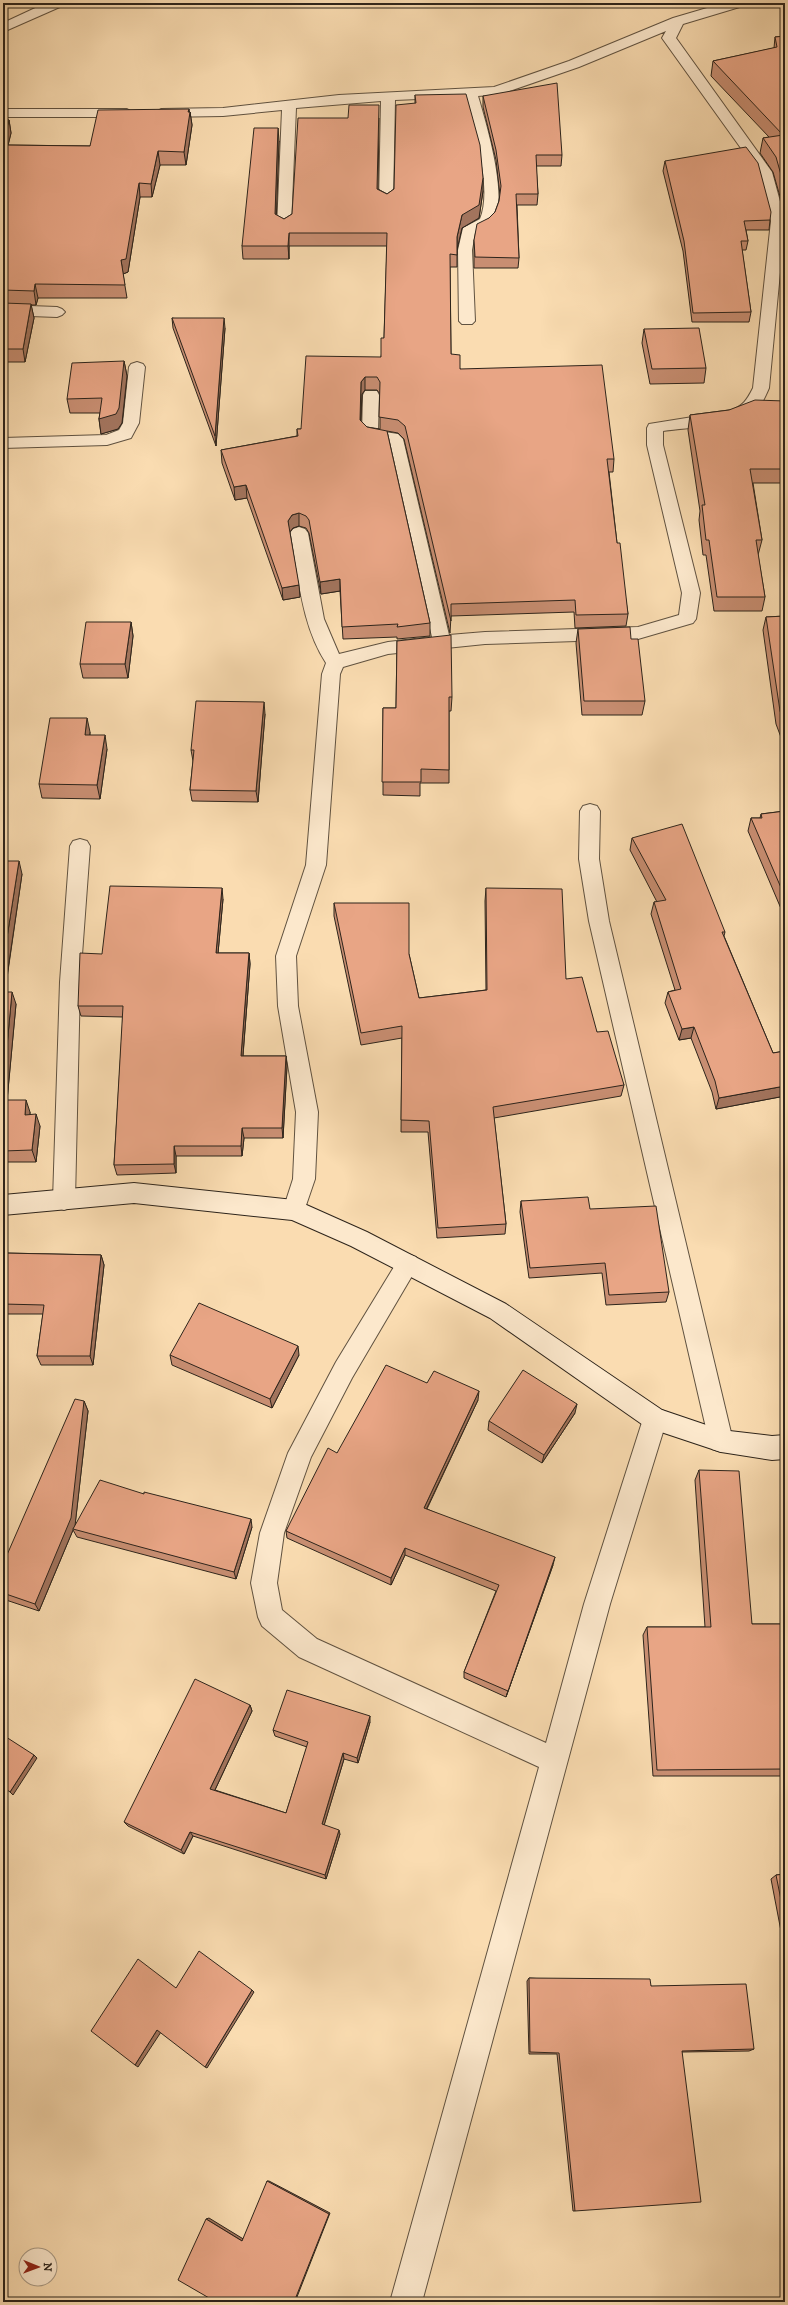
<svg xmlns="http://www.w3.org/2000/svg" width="788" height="2305" viewBox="0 0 788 2305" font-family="'IM FELL DW Pica',serif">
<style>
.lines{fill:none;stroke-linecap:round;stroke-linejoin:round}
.street-casing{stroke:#605240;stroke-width:2}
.secondary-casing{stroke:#2d241b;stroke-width:2}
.street{fill:#fce8cc;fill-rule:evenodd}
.secondary{fill:#fce8cc;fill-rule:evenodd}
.wall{fill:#c88e72;stroke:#2d241b;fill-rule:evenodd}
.shaded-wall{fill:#a2745d;stroke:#2d241b}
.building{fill:#e8a585;stroke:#2d241b}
</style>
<rect width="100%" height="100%" fill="#fadcb1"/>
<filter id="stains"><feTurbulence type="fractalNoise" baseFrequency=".005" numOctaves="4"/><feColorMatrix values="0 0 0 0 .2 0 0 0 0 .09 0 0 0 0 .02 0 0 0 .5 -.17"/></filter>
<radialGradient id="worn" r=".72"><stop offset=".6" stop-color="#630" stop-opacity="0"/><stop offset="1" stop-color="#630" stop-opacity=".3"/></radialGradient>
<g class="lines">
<g class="street-casing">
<g id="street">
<polygon points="46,3 63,3 62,6 3,32 3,23"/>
<path d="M724 3H744L743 6 683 24 676 38 772 172 785 220 769 388C766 395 762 404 757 410 740 427 687 427 663 431V445L700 593 696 619 693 623 638 639 485 644 388 654 343 667 340 674 326 865 296 956 298 1006 318 1112 315 1179 302 1217 294 1220 286 1217 283 1210 293 1179 296 1112 278 1006 276 956 306 865 322 674 326 663C301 624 299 577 290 533L293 529 299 527 305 529 308 533 324 619 339 654 388 642 432 637 388 442 367 438 362 433 363 395 365 391H377L379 395 378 431 398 434 403 439 449 635 485 632 638 627 679 615 682 593 647 445V428L649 424 730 411C743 406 747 400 753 388L771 221 758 172 662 38 666 31 579 67 501 94 478 96C486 123 509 199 493 222 490 228 481 230 475 233L472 250 475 321 472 324H462L459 321 458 250 463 228 480 219C493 188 474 128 464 97L395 100 393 202 386 206 379 202 381 101 296 108 291 227 284 231 277 227 282 110 223 116 161 117 154 113 161 109 223 108 339 95 494 87 569 61 673 18Z"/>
<polygon points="3,109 127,109 134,113 127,117 3,117"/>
<polygon points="3,305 57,307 62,309 65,312 62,315 57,317 3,315"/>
<polygon points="137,362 143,364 145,367 139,423 131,438 107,445 3,448 3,438 106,435 119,430 123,423 129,367 131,364"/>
<polygon points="590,804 597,806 600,811 599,859 609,921 733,1441 730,1449 721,1452 712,1449 709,1441 589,921 579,859 580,811 583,806"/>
<polygon points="80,839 87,841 90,846 80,982 75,1200 72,1207 64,1210 56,1207 53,1200 60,982 70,846 73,841"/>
<polygon points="408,1254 416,1257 419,1264 352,1378 311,1457 284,1533 277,1583 282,1610 317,1639 546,1743 584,1604 643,1419 646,1411 655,1408 664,1411 667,1419 610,1604 422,2302 390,2302 539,1767 299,1657 262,1626 258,1617 251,1583 260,1533 288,1453 336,1362 400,1257"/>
</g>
</g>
<g class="secondary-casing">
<polygon id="secondary" points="134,1183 294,1200 302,1203 367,1232 506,1304 662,1410 721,1430 772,1436 785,1435 785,1459 772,1460 721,1452 646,1427 490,1318 351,1246 292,1220 134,1203 3,1215 3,1195"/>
</g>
<use href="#street" class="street"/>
<use href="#secondary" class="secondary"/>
</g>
<g class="wall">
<polygon points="785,36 785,214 773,172 760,153 763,138 769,137 711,76 713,61 774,48 775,37"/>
<path d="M415 95 483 191 479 218 462 228 457 247V267H450L451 354 460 369 614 459 613 472H609L617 543 628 614 626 626 575 628 574 612 451 616 450 633 404 439 398 433 387 431 430 623V636L397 639V637L343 639 340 591 321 594 309 533 306 528 299 526 293 528 290 532 300 597 283 600 247 498 235 500 222 463 221 450 297 436V429H301L381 357 384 338 387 246H289V259H243L242 246 279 141 276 215 284 219 292 214 379 118 378 189 387 194 394 189 415 103ZM365 390H377L380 394V429L367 427 361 421 362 394Z"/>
<polygon points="483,96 562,155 561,166 536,166 538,194 537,205 517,205 519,258 518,268 474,268 474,240 489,218 495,212 499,201 500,195 496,160 483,107"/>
<polygon points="189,112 190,112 192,125 186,165 160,165 152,197 140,197 128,272 123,274 127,298 38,298 36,305 31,305 34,318 25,362 3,362 3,120 9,120 11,133 8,145 90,146"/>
<polygon points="665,161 770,220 769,230 746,230 748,241 746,250 742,250 751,312 749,322 692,322 683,251 663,171"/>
<polygon points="172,318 225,328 216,446 173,328"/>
<polygon points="644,329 706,368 704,383 650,384 642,343"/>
<polygon points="124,361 127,376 122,423 118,429 101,434 99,419 100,413 70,413 67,399"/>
<polygon points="785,401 785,483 753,483 762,540 758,555 765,597 762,611 714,611 706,555 703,555 699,520 700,511 688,430 690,415 729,410"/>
<polygon points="785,616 785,748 776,724 763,630 766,617"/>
<polygon points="131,622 133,636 128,678 83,678 80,664"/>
<polygon points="578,629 645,701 642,715 582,715 576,643"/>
<polygon points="397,641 452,697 451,711 449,711 449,783 420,783 420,796 383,795 383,708 396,708"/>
<polygon points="265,714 258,802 192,801 190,790 193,761 191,750"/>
<polygon points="90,732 90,735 107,749 100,799 42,798 39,784"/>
<polygon points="785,811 785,918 748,831 751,818 760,818 761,814"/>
<polygon points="632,838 725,932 724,936 773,1053 785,1051 785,1096 716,1109 712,1092 691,1038 679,1040 665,1003 668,992 675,990 651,914 654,902 657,902 630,850"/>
<polygon points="3,861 22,874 5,992 16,1004 7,1100 30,1112 30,1115 40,1126 36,1162 3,1162"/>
<polygon points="486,888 566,979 597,1032 624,1085 621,1096 494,1118 506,1224 505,1234 437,1238 428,1132 401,1132 402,1038 361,1045 334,916 334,903 409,954 419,998 486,990 485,901"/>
<polygon points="223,899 218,953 249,953 250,964 243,1056 286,1056 287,1066 283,1138 244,1138 242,1156 176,1156 176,1173 117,1175 114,1165 123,1017 81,1016 78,1006 102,954"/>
<polygon points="521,1201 590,1209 669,1292 666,1302 606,1305 602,1273 529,1278 520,1212"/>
<polygon points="3,1249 5,1253 101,1255 104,1265 93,1365 41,1365 37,1356 43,1314 3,1314"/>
<polygon points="170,1355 299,1355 272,1408 172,1365"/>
<polygon points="427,1383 478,1400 427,1509 553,1565 506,1697 464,1678 464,1672 496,1591 405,1555 391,1585 287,1538 286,1531 337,1453"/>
<polygon points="84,1401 88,1411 75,1525 144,1494 252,1527 236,1579 77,1537 73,1530 39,1611 3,1599 3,1564"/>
<polygon points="575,1413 542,1463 488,1430 489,1421"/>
<polygon points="699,1470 752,1624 785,1624 785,1774 783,1776 653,1776 643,1635 647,1627 705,1627 695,1480"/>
<polygon points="250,1705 252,1711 215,1790 286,1813 307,1747 275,1736 273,1730 370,1722 358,1763 344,1759 324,1825 340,1834 326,1879 193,1836 184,1854 128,1826 124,1822"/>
<polygon points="785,1874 785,1952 771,1879 776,1875"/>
<polygon points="529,1978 651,1986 754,2049 749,2051 682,2052 575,2211 573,2211 557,2054 529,2054 527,1981"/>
</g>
<g class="shaded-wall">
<polygon points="189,109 190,117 190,112 192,125 186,165 184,152"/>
<polygon points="9,120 11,133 5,158 3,147 3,143"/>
<polygon points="278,128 279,141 276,227 275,214"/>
<polygon points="158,151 160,165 152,197 151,184"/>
<polygon points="483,178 483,191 479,218 462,228 457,250 457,237 462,215"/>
<polygon points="139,183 140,197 128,272 123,274 121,260"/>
<polygon points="289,233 289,259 288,246"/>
<polygon points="35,284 38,298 36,305 34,291"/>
<polygon points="31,304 34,318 25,362 23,349"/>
<polygon points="224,318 225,328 216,446 215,436"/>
<polygon points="124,361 127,376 122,423 118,429 101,434 99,419"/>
<polygon points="365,377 365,390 362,394 360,433 361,382"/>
<polygon points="246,485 247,498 235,500 234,487"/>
<polygon points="299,513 299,526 293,528 289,533 288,521 292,515"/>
<polygon points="340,579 340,591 321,594 320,582"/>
<polygon points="299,585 300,597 283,600 282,588"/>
<polygon points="131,622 133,636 128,678 125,664"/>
<polygon points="264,702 265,714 258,802 256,791"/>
<polygon points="87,718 90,732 88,748 85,735"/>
<polygon points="105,735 107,749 100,799 97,785"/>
<polygon points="19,861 22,874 3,1003 3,963"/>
<polygon points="222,888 223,899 217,964 216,953"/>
<polygon points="249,953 250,964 242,1067 241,1056"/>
<polygon points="12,992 16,1004 6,1112 3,1103 3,1090"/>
<polygon points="694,1027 691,1038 679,1040 682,1029"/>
<polygon points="286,1056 287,1066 283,1138 282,1128"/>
<polygon points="785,1086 785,1096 716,1109 719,1098"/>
<polygon points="26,1100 30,1112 29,1127 25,1115"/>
<polygon points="36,1114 40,1126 36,1162 32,1150"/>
<polygon points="242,1128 244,1138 242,1156 241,1146"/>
<polygon points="174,1146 176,1156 176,1173 174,1164"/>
<polygon points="101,1255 104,1265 93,1365 90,1356"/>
<polygon points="298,1346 299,1355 272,1408 270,1399"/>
<polygon points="479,1391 478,1400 423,1516 424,1508"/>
<polygon points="84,1401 88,1411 75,1526 73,1529 73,1530 39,1611 35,1604"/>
<polygon points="577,1404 575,1413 542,1463 544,1455"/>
<polygon points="251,1519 252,1527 236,1579 234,1572"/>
<polygon points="405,1548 405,1555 391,1585 391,1578"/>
<polygon points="555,1557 553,1565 506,1697 508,1691"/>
<polygon points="250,1705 252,1711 213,1794 210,1789"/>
<polygon points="370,1716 370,1722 358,1763 357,1758"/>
<polygon points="343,1753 344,1759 323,1829 322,1824"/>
<polygon points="34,1755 37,1758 13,1795 10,1792"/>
<polygon points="339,1830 340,1834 326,1879 325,1875"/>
<polygon points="190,1832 193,1836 184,1854 181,1850"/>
<polygon points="252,1990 254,1992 207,2068 205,2067"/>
<polygon points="157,2030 161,2032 138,2067 135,2065"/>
<polygon points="267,2181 269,2181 330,2213 295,2302 294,2302"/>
<polygon points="209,2218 245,2240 242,2241 206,2219"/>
</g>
<g class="building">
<polygon points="785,36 785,189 776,157 763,138 783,135 713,61 777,47 775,37"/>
<polygon points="557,83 562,155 536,155 538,194 516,194 519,258 475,257 474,240 477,224 489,218 495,212 499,201 501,186 496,150 483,96"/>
<polygon points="466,94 480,145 483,178 479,205 462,215 457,237 457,255 450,254 451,354 460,355 460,369 602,365 614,459 607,459 617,543 620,543 628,614 576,615 575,600 451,604 451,621 405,426 398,420 379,417 380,382 377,377 365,377 361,382 360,420 367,427 387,431 430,623 397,627 398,624 342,627 340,579 320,582 309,520 306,516 299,513 292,515 288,521 299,585 282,588 246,485 234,487 221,450 298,436 297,429 301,429 306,356 381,357 381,338 384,338 387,233 289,233 288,246 242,246 254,128 278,128 275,214 284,219 292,214 298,118 348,118 349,105 379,105 377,189 387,194 394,189 396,105 416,103 415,95"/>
<polygon points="189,109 188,112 190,112 184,152 158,151 151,184 139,183 126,259 121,260 125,285 35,284 34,291 3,290 3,145 90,146 98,110"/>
<polygon points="3,120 9,120 3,143"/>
<polygon points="746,147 758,163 771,212 770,220 744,221 748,241 741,241 751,312 693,313 684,241 665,161"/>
<polygon points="3,303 31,304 23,349 3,349"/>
<polygon points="172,318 224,318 215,436"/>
<polygon points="699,328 706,368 652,369 644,329"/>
<polygon points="124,361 119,408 116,414 99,419 102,398 67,399 72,363"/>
<polygon points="755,400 785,401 785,469 750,469 762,540 756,540 765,597 717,597 709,540 706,540 702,505 705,505 690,415 729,410"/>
<polygon points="785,616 785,726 780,711 766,617"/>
<polygon points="86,622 131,622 125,664 80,664"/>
<polygon points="630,627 631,639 638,639 645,701 584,701 578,629"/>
<polygon points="451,635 452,697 449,697 449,770 421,769 421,782 382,782 383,708 396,708 397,641"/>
<polygon points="196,701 264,702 256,791 190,790 194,750 191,750"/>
<polygon points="50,718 87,718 85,735 105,735 97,785 39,784"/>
<polygon points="785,811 785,897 751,818 762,818 761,814"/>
<polygon points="682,824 725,932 722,932 773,1053 785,1051 785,1086 719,1098 715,1081 694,1027 682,1029 668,992 681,989 654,902 666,900 632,838"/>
<polygon points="3,861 19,861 3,963"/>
<polygon points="110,886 222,888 216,953 249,953 241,1056 286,1056 282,1128 242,1128 241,1146 174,1146 174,1164 114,1165 123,1006 78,1006 80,953 102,954"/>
<polygon points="486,888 562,889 566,979 582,977 597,1032 608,1031 624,1085 493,1107 506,1224 438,1228 429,1121 401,1120 402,1026 361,1033 334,903 409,903 409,954 419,998 487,990"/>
<polygon points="3,992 12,992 3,1090"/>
<polygon points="3,1100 26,1100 25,1115 36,1114 32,1150 3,1151"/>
<polygon points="588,1197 590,1209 656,1206 669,1292 609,1295 605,1263 530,1268 521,1201"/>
<polygon points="3,1253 101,1255 90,1356 37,1356 44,1305 3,1304"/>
<polygon points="199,1303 298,1346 270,1399 170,1355"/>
<polygon points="386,1365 427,1383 434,1371 479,1391 424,1508 555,1557 508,1691 464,1672 499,1585 405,1548 391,1578 286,1531 328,1448 337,1453"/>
<polygon points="523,1370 577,1404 544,1455 489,1421"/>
<polygon points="75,1399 84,1401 71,1518 35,1604 3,1593 3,1564"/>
<polygon points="699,1470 739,1471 752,1624 785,1624 785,1722 784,1722 785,1729 785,1769 657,1770 647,1627 711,1627"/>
<polygon points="100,1480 144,1494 144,1492 251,1519 234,1572 73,1529"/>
<polygon points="195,1679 250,1705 210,1789 286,1813 308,1742 273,1730 287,1690 370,1716 357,1758 343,1753 322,1824 339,1830 325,1875 190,1832 181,1850 124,1822"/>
<polygon points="3,1735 34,1755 10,1792 3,1787"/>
<polygon points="785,1874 785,1920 776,1875"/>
<polygon points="199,1951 252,1990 205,2067 157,2030 135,2065 91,2031 138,1959 176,1988"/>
<polygon points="529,1978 650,1979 651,1986 746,1984 754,2049 682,2051 701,2202 575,2211 559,2053 530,2052"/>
<polygon points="267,2181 329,2214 294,2302 216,2302 178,2280 206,2219 242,2241"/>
</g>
<rect width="788" height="2305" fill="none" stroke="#fadcb1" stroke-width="16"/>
<rect x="4" y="4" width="780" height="2297" fill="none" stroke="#2d241b" stroke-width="2"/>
<rect x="8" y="8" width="772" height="2289" fill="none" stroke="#2d241b"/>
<g transform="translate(38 2267) rotate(91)"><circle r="19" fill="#fce8cc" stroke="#a99a85"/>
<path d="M0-3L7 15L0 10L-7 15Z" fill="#8f2418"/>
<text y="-6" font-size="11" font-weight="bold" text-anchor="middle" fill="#2d241b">N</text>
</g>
<rect width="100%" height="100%" filter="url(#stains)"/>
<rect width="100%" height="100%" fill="url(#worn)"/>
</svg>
